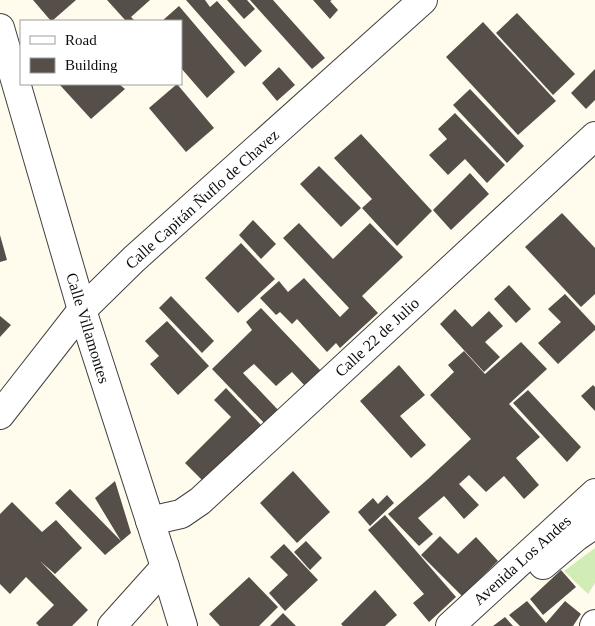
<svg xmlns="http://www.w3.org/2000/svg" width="595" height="626" viewBox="0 0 595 626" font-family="'Times New Roman',serif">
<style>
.green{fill:#d1ecb5}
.building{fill:#564e49}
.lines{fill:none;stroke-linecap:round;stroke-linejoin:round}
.minor-casing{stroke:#404040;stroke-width:30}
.minor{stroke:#fff;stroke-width:28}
.labels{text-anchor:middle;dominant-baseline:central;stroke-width:5;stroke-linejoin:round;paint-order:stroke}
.street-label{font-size:16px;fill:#0d0d0d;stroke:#fff}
</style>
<rect width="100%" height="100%" fill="#fffced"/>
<polygon class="green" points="595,548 595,583 588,594 564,571"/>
<g class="building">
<polygon points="33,0 76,0 52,21 51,21"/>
<polygon points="107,0 150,0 131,17 135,21 126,21"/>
<polygon points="186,0 205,0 210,7 217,1 262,51 245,67"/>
<polygon points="227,0 247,0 255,9 244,19"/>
<polygon points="250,0 273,0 325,58 312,69"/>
<polygon points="313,0 332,0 330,1 338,10 330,19"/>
<polygon points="179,6 235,72 207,98 181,68 181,21 162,21"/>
<polygon points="517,13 575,74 553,95 496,33"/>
<polygon points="483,22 556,101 518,135 446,57"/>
<polygon points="279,67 295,85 277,101 262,83"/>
<polygon points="595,69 595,100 586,109 571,93"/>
<polygon points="59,84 119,84 125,89 91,119"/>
<polygon points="177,84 214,128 186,152 149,108"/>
<polygon points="470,89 524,146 507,163 453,105"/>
<polygon points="455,113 505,165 487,183 465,159 448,175 429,155 447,139 438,129"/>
<polygon points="361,134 432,211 397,246 362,208 372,199 334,158"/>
<polygon points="319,166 361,208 341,227 300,184"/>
<polygon points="470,173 489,194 451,230 433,210"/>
<polygon points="562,213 595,248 595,294 581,307 525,247"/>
<polygon points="253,220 276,244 261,259 239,235"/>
<polygon points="299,223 333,259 370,223 403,257 362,296 378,313 340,348 336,343 327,352 297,319 292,324 280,312 276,315 260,298 279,281 288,292 304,278 340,317 349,308 283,238"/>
<polygon points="0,235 7,260 0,262"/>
<polygon points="241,243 275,279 238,313 205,278"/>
<polygon points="509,285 531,309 516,323 494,299"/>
<polygon points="565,294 595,326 595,330 558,364 538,343 561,322 548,309"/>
<polygon points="171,296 214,341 202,353 159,308"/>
<polygon points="261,308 321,371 306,387 292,372 276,386 254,364 243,373 280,412 266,425 212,369 252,330 246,322"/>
<polygon points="455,309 472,327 489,311 503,326 485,342 500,357 484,372 440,324"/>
<polygon points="0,316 11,325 0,337"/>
<polygon points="167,321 209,366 178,395 150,364 159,356 145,341"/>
<polygon points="521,342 547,369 509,404 540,437 516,458 539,485 524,499 504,476 486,492 469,475 459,484 479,505 464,519 444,496 418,518 433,534 419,546 388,514 428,479 471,439 430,395 454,372 448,365 464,351 485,374"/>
<polygon points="399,365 425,395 400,416 426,445 411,458 360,401"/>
<polygon points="593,385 595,387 595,411 581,396"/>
<polygon points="226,388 261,425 203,481 185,463 231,417 214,400"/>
<polygon points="528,390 581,447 567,462 513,403"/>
<polygon points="293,471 330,512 297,543 260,503"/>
<polygon points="115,481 131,533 105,555 55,503 70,489 121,541 95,498"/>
<polygon points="387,495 394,503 370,526 358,512 373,498 378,504"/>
<polygon points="12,502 42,532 56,520 82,548 55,574 40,561 88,610 72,626 39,626 36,623 54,605 26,577 10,594 0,584 0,514"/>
<polygon points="385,515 456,597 429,622 413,603 424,594 368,530"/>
<polygon points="440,536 458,554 476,537 498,561 462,596 421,555"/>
<polygon points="306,541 322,558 310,570 294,552"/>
<polygon points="284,544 318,580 285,611 269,593 288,575 270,557"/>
<polygon points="561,570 576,587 543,615 530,599"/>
<polygon points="249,577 278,607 259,626 220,626 209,614"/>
<polygon points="375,590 397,615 385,626 343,626 341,624"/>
<polygon points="527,601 546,623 565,601 581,614 573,626 520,626 509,615"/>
<polygon points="283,613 296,626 270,626"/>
<polygon points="505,617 513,626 493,626"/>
</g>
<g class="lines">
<g class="minor-casing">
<g id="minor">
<polyline points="0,28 82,310 165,567 183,626"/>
<polyline points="0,415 82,310 134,259 423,0"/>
<polyline points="150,521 181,514 200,501 595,136"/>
<polyline points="543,565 576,537 595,524"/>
<polyline points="112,626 165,567"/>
<polyline points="450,626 595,493"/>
<polyline points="594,626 595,624"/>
</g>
</g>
<use href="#minor" class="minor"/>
</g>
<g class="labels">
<g class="street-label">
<text transform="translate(202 199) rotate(-42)">Calle Capitán Ñuflo de Chavez</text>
<text transform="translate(88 328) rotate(73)">Calle Villamontes</text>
<text transform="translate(377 337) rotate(-43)">Calle 22 de Julio</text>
<text transform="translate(522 560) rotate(-42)">Avenida Los Andes</text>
</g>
</g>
<rect x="20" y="20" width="162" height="65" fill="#ffffff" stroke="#9e9e9e"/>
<rect x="30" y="36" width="25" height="8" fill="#ffffff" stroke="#9e9e9e"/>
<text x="65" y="45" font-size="15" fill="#0d0d0d">Road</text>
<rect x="30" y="58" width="25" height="15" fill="#564e49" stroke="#9e9e9e"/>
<text x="65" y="70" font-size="15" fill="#0d0d0d">Building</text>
</svg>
